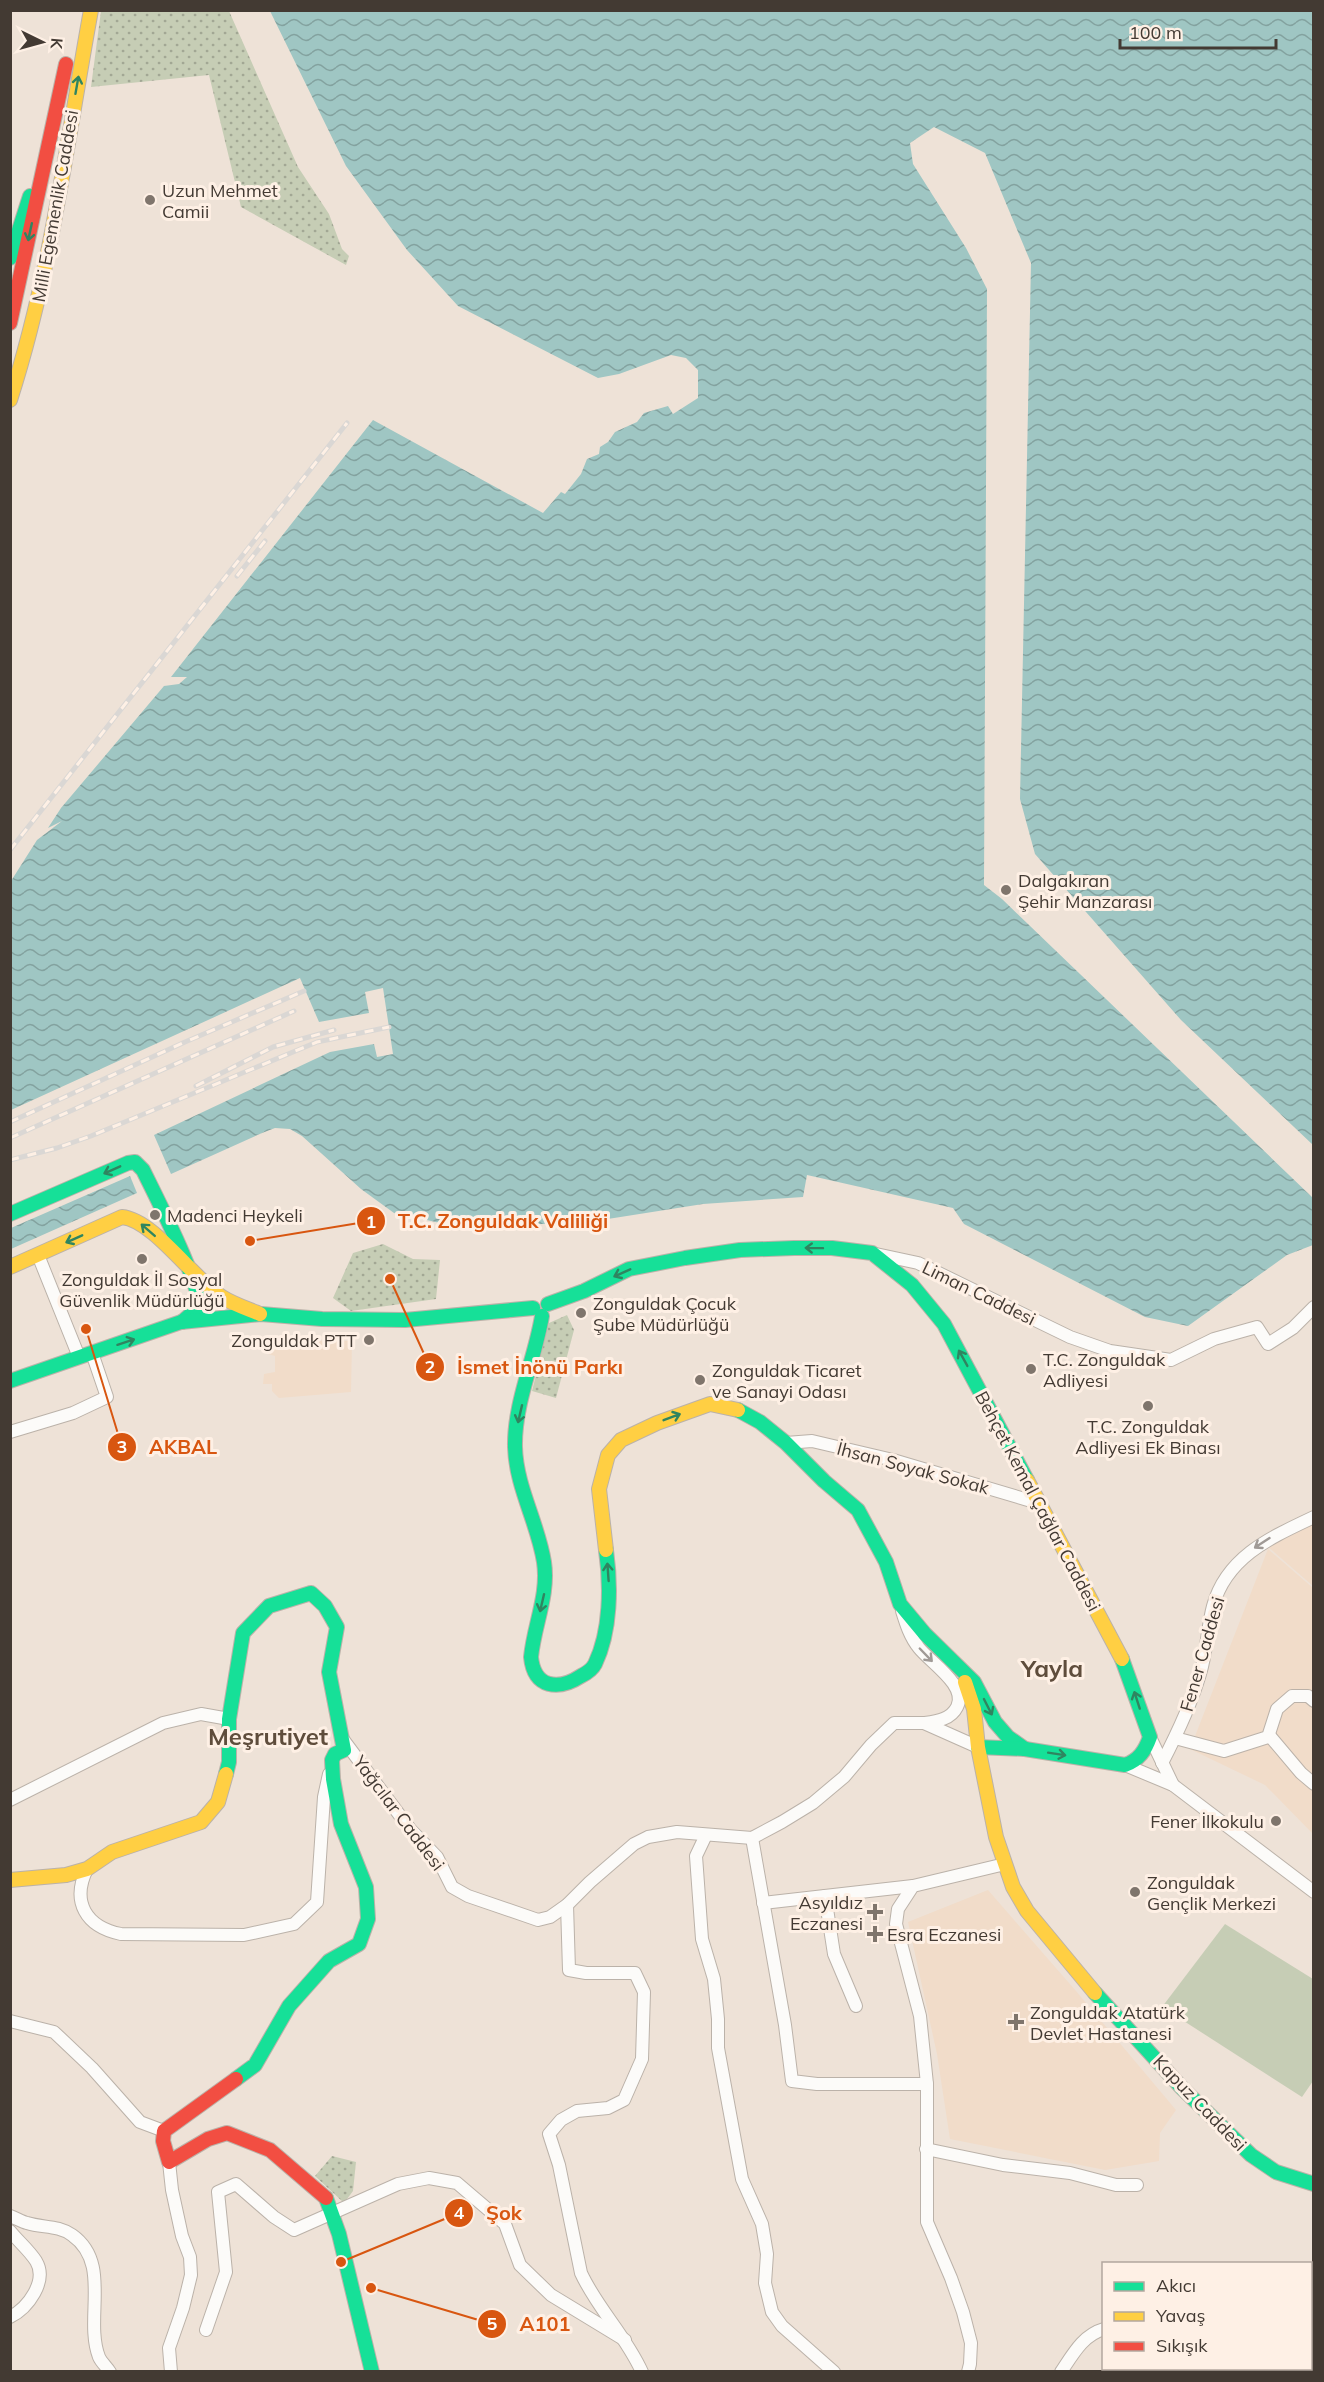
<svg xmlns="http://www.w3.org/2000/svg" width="1324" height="2382" viewBox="0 0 1324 2382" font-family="Mulish,sans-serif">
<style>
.built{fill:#f1dcc9}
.park{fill:url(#park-dots)}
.pitch{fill:#c6cdb5}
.water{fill:url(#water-waves)}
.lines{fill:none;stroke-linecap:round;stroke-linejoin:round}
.street-casing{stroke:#bbb2a9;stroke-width:14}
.fast-casing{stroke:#bbb2a9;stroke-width:16}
.slow-casing{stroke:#bbb2a9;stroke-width:16}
.jam-casing{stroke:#bbb2a9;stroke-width:16}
.street{stroke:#fcfbf9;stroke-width:12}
.fast{stroke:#16e098;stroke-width:14}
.slow{stroke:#ffcf43;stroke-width:14}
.jam{stroke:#f24e42;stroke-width:14}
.rail-casing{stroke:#dad7d4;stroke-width:5}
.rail{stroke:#fef0e5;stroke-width:3;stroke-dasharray:9;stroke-linecap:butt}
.oneway{stroke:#2f8560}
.oneway2{stroke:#a09a96}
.poi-dot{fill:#7f756c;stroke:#fef0e5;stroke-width:2}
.labels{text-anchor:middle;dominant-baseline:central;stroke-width:6;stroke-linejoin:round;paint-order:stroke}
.poi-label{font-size:18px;fill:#433a33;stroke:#fef0e5;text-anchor:start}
.street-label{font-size:18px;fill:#433a33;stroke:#fef0e5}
.district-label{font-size:24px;font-weight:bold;fill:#5f4d3c;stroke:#fef0e5}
.leader{fill:none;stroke:#d85610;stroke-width:2}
.callout-dot{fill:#d85610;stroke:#fef0e5;stroke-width:2}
.mark-label{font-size:18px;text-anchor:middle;font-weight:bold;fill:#fff}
.callout-label{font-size:20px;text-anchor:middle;font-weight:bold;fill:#d85610;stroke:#fef0e5;stroke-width:6;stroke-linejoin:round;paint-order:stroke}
</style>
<defs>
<pattern id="park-dots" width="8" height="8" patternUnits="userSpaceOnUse" patternTransform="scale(1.5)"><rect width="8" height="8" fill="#c6cdb5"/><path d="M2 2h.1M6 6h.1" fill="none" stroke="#a2a794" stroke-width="1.8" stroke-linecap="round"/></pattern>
<pattern id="water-waves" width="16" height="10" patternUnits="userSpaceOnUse" patternTransform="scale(1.5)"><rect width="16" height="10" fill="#9fc6c3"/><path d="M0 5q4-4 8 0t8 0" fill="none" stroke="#83a29f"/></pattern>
</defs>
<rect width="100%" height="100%" fill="#eee2d7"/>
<g class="built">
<polygon points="266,1340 352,1341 351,1392 279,1398 272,1391 272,1384 263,1384 264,1374 275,1372 275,1356 268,1354"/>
<polygon points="1313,1524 1313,1586 1267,1546"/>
<polygon points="1268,1549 1313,1588 1313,1834 1265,1785 1190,1749"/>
<polygon points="988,1890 1076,1991 1176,2110 1160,2133 1159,2161 1105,2170 950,2139 937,2054 908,1922"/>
</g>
<g class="park">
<polygon points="101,11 229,11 298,167 329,214 342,249 349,256 346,265 241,207 209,75 91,87"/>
<polygon points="383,1244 413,1259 440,1260 436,1299 351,1311 333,1298 353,1253"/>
<polygon points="567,1315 574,1330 556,1398 532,1391 549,1323"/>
<polygon points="332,2156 356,2162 353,2191 344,2203 315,2176"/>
</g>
<polygon class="pitch" points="1225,1924 1313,1979 1313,2081 1302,2097 1162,2007"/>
<g class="water">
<polygon points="270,11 1313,11 1313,1145 1181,1020 1035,854 1020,799 1031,263 985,153 934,127 910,143 913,164 966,248 987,289 984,885 1002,899 1313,1198 1313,1245 1287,1255 1188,1326 1145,1317 964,1224 953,1208 807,1175 803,1197 703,1204 576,1224 445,1224 394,1213 361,1189 302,1136 290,1129 275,1128 262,1133 171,1174 154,1135 330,1052 374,1044 377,1057 393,1054 383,988 365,992 369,1013 319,1022 300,978 11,1110 11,881 37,840 62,821 48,828 61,808 164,686 179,684 187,677 171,677 373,420 543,513 561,492 565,494 581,474 587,459 599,454 600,447 608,442 615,432 637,422 644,413 668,406 673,414 698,398 698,370 686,358 671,355 619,374 598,378 458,306 407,250 346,166"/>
<polygon points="130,1176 137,1193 11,1249 11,1228"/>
</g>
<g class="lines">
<g class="street-casing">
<g id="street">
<polyline points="876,1254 918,1263 1070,1337 1110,1351 1171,1360 1214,1339 1257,1327 1268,1344 1293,1328 1314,1307"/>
<polyline points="38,1255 79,1357"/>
<polyline points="10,1432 73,1413 107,1397 92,1353"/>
<polyline points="786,1443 812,1441 893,1460 1038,1503"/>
<path d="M902 1611C906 1624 910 1637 919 1648 931 1663 968 1686 957 1707 951 1719 938 1721 925 1723"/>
<polyline points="1269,1735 1301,1773 1314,1784"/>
<polyline points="1150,1737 1173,1785"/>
<polyline points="342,1738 410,1829 437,1857 452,1887 468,1896 538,1920 550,1917 567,1905 590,1882 634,1844 648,1837 677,1832 752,1838 782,1822 813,1803 844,1777 871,1745 894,1723 924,1723 978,1747"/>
<polyline points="1175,1738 1224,1751 1268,1737 1277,1709 1292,1696 1308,1696 1314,1701"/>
<path d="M1162 1763C1177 1734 1191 1705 1200 1674 1207 1652 1207 1628 1213 1606 1227 1556 1272 1537 1314 1517"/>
<polyline points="1125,1765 1173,1785 1314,1892"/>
<polyline points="10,1800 163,1723 201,1714 229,1719"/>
<polyline points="706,1835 696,1856 702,1939 714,1979 718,2019 718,2048 742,2179 762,2224 767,2254 765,2283 772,2312 782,2326 834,2372"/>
<polyline points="752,1838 785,2025 792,2081 817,2084 927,2084"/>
<path d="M87 1869C71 1902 86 1927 121 1934L244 1935 294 1924 317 1902 324 1797 329 1774"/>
<polyline points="825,1896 834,1954 856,2006"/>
<polyline points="763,1903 913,1886"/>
<path d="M567 1905 569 1970 586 1973H635L644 1992 642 2059 624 2100 608 2108 577 2111 561 2120 549 2134 559 2165 581 2273C597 2308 626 2336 642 2372"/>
<polyline points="10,2021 54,2032 92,2068 140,2122 164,2131"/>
<polyline points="926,2149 1003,2165 1070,2173 1116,2185 1137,2185"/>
<polyline points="169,2162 172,2190 182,2236 190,2257 191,2275 183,2308 169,2348 171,2372"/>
<path d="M10 2216C16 2218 22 2222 27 2223 43 2228 58 2225 72 2235 112 2263 84 2318 99 2357 101 2362 107 2367 110 2372"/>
<path d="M10 2231C18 2241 29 2250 36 2261 48 2281 28 2308 10 2317"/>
<polyline points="1310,2298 1314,2299"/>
<polyline points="206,2330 226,2272 218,2192 236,2184 274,2217 294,2230 398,2184 429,2178 457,2183 505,2224 520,2265 551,2295 625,2340"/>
<polyline points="968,2372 970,2364 971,2343 963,2312 951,2278 927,2222 927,2084 920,2016 896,1924 898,1909 913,1886 1005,1864"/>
<path d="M1061 2372C1073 2354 1083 2335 1104 2329"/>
<polyline points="1111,2372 1119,2372"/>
</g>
</g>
<g class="fast-casing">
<g id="fast">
<polyline points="10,258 30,196"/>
<path d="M10 1214 128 1163 135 1162 143 1170C154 1193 204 1289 198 1308L182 1322"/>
<polyline points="548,1304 584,1291 629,1269 685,1258 740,1250 794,1248 832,1248 872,1253 912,1285 944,1324 1027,1480"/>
<path d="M542 1316C535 1359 514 1403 515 1447 516 1487 538 1523 544 1562 549 1595 534 1625 531 1657 534 1688 558 1691 581 1676 587 1673 592 1670 595 1664 611 1631 611 1585 606 1550"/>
<polyline points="10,1381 181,1322 261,1314 322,1319 405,1320 533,1308"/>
<polyline points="738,1410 760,1422 786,1443 824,1481 858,1510 886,1562 900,1604 925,1634 974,1682 995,1722 1008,1737 1025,1749"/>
<path d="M978 1747 1025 1749 1125 1765C1139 1760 1145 1751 1150 1737L1122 1659"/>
<polyline points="226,1774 229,1762 229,1719 243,1633 269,1606 311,1593 325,1606 337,1627 329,1672 344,1750 335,1754 332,1760 333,1779 341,1824 366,1887 368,1919 359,1944 329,1961 289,2006 255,2065 236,2079"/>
<polyline points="1095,1993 1182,2088 1251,2155 1276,2172 1314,2184"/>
<polyline points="326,2198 339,2234 372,2372"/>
</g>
</g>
<g class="slow-casing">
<g id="slow">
<path d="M10 400C51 273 67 141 91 10"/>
<path d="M10 1267 122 1217C154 1220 194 1280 222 1297 233 1304 248 1309 260 1314"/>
<polyline points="1027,1480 1122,1659"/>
<polyline points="606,1550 599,1489 608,1455 621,1440 657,1423 710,1404 738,1410"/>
<polyline points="965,1682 974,1709 978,1747 996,1837 1013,1887 1027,1911 1095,1993"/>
<polyline points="10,1880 66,1875 87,1869 112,1852 201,1822 218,1802 226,1774"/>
</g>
</g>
<g class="jam-casing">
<g id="jam">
<polyline points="10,323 66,64"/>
<polyline points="236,2079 164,2131 163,2141 169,2162 208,2139 227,2133 270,2150 326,2198"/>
</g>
</g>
<use href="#street" class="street"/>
<use href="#fast" class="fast"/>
<use href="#slow" class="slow"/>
<use href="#jam" class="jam"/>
<g class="rail-casing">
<g id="rail">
<polyline points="237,576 265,541"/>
<polyline points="10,850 347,423"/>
<polyline points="196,1086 273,1047 334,1030"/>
<polyline points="10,1122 185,1042 304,991"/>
<polyline points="10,1138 294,1011"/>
<polyline points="10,1160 57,1148 91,1136 317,1042 389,1027"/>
</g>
</g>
<use href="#rail" class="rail"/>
</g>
<defs><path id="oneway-shaft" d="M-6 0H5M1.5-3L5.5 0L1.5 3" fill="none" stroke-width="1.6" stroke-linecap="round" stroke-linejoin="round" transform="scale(1.5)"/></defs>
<g class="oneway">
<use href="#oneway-shaft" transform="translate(77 85) rotate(-80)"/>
<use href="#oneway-shaft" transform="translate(30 232) rotate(102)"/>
<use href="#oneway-shaft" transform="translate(112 1170) rotate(156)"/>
<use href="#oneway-shaft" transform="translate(148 1230) rotate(-139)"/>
<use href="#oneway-shaft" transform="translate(74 1239) rotate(156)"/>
<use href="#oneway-shaft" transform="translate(814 1248) rotate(-179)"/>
<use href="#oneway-shaft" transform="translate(622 1273) rotate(156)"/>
<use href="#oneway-shaft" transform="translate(126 1342) rotate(-18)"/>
<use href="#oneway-shaft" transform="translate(963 1358) rotate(-119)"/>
<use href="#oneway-shaft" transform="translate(520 1414) rotate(103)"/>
<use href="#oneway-shaft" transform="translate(672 1417) rotate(-21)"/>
<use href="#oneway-shaft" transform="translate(608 1572) rotate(-94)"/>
<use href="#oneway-shaft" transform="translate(542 1603) rotate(103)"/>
<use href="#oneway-shaft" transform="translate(1137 1700) rotate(-108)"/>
<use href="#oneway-shaft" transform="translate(988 1707) rotate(63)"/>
<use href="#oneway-shaft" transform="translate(1057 1754) rotate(9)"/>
</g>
<g class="oneway2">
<use href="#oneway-shaft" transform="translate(1262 1543) rotate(147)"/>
<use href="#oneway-shaft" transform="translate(926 1655) rotate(46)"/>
</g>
<g class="poi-dot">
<circle cx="150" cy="200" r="6"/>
<circle cx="1006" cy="890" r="6"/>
<circle cx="155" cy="1215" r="6"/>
<circle cx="142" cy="1259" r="6"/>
<circle cx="581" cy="1313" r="6"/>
<circle cx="369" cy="1340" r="6"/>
<circle cx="1031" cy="1369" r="6"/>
<circle cx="700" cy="1380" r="6"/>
<circle cx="1148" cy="1406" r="6"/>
<circle cx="1276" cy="1821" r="6"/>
<circle cx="1135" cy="1892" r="6"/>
<path d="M872 1903h6v6h6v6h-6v6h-6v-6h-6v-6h6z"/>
<path d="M872 1925h6v6h6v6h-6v6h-6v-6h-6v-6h6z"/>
<path d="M1013 2013h6v6h6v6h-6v6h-6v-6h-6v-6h6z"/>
</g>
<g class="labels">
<g class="poi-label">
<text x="162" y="190">Uzun Mehmet<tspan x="162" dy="21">Camii</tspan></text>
<text x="1018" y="880">Dalgakıran<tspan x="1018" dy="21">Şehir Manzarası</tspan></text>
<text x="167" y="1215">Madenci Heykeli</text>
<text x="142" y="1279" text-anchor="middle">Zonguldak İl Sosyal<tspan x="142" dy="21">Güvenlik Müdürlüğü</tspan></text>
<text x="593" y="1303">Zonguldak Çocuk<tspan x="593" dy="21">Şube Müdürlüğü</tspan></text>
<text x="357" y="1340" text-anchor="end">Zonguldak PTT</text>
<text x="1043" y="1359">T.C. Zonguldak<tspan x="1043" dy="21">Adliyesi</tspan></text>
<text x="712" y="1370">Zonguldak Ticaret<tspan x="712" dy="21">ve Sanayi Odası</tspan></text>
<text x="1148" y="1426" text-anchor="middle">T.C. Zonguldak<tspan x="1148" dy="21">Adliyesi Ek Binası</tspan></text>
<text x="1264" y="1821" text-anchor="end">Fener İlkokulu</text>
<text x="1147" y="1882">Zonguldak<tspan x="1147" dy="21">Gençlik Merkezi</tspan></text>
<text x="863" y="1902" text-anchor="end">Asyıldız<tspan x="863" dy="21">Eczanesi</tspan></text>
<text x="887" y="1934">Esra Eczanesi</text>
<text x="1030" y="2012">Zonguldak Atatürk<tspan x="1030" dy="21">Devlet Hastanesi</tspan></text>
</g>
<g class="street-label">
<text transform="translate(55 206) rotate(-80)">Milli Egemenlik Caddesi</text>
<text transform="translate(979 1293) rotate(26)">Liman Caddesi</text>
<text transform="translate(913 1468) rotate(15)">İhsan Soyak Sokak</text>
<text transform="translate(1038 1501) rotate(62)">Behçet Kemal Çağlar Caddesi</text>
<text transform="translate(1202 1654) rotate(-74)">Fener Caddesi</text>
<text transform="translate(399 1813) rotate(53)">Yağcılar Caddesi</text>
<text transform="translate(1200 2103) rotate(46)">Kapuz Caddesi</text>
</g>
<g class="district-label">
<text x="1052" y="1668">Yayla</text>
<text x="268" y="1736">Meşrutiyet</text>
</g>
</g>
<path class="leader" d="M250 1241L371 1221M390 1279L430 1367M86 1329L122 1447M341 2262L459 2213M371 2288L492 2324"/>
<g class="callout-dot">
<circle cx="250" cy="1241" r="6"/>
<circle cx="390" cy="1279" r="6"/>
<circle cx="86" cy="1329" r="6"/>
<circle cx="341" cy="2262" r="6"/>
<circle cx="371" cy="2288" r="6"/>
<circle cx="371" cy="1221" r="15"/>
<circle cx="430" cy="1367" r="15"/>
<circle cx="122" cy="1447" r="15"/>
<circle cx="459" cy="2213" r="15"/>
<circle cx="492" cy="2324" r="15"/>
</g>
<g class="mark-label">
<text x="371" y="1228">1</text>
<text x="430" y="1373">2</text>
<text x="122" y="1453">3</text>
<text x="459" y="2219">4</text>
<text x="492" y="2330">5</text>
</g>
<g class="callout-label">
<text x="503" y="1228">T.C. Zonguldak Valiliği</text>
<text x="540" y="1374">İsmet İnönü Parkı</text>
<text x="183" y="1454">AKBAL</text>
<text x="504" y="2220">Şok</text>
<text x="545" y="2331">A101</text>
</g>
<rect width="1324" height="2382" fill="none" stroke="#433a33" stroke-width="24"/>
<rect x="1102" y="2262" width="210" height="108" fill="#fef0e5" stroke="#b3a79e" stroke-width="1.5"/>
<rect x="1114" y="2282" width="30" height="9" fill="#16e098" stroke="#b3a79e" stroke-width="1.5"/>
<text x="1156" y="2292" font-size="18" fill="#433a33">Akıcı</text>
<rect x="1114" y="2312" width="30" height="9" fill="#ffcf43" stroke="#b3a79e" stroke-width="1.5"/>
<text x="1156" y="2322" font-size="18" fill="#433a33">Yavaş</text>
<rect x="1114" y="2342" width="30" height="9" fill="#f24e42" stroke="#b3a79e" stroke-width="1.5"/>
<text x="1156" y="2352" font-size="18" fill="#433a33">Sıkışık</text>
<g transform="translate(42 42) rotate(95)" stroke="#fef0e5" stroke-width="4.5" paint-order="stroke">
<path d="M0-4.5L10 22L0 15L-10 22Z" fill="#433a33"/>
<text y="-9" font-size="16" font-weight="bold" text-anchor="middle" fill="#433a33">K</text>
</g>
<path d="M1120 39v9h156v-9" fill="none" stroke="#433a33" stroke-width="3"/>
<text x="1129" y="39" font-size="18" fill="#433a33" stroke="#fef0e5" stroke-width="4.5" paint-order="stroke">100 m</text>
</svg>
